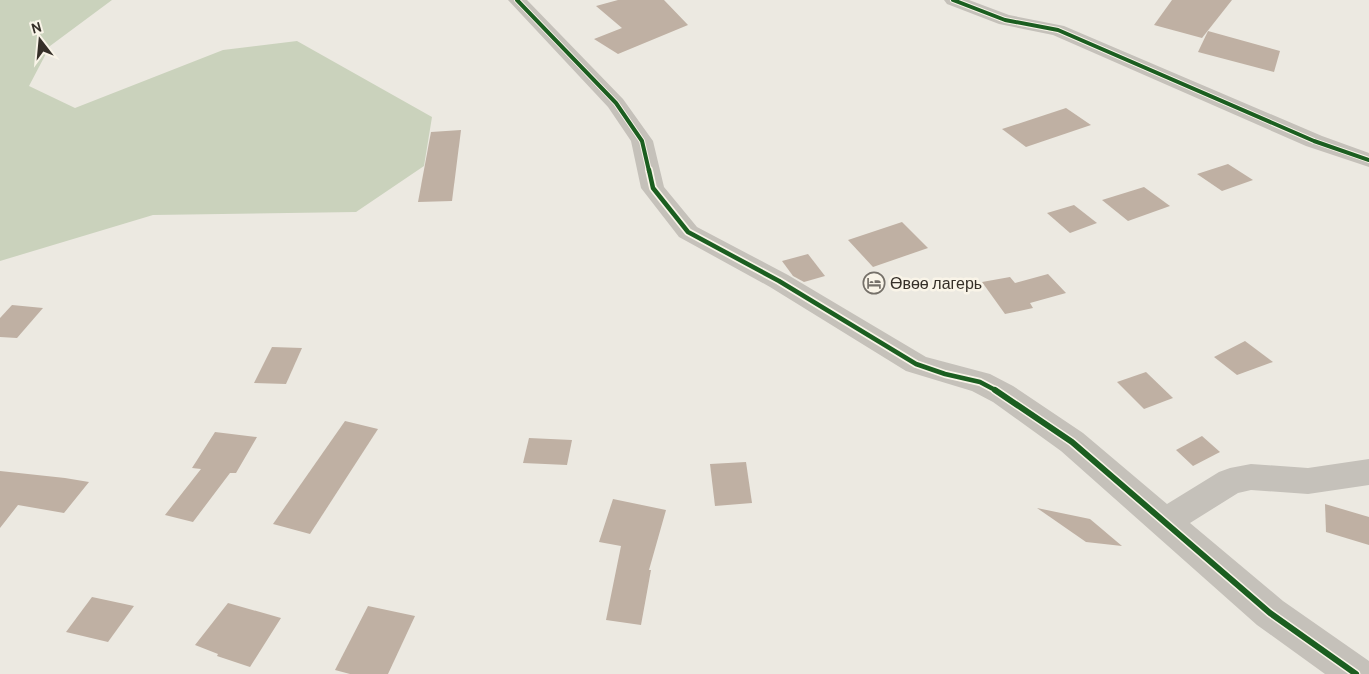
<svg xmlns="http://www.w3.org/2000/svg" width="1369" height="674" viewBox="0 0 1369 674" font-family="Cabin,sans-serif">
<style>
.green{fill:#cad2bc}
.building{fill:#bfb0a3}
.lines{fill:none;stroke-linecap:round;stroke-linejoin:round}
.minor{fill:#c5c1ba;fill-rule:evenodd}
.cycleway-far2-casing{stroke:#f9f4e8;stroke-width:6}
.cycleway-far1-casing{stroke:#f9f4e8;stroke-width:8}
.cycleway-casing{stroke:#f9f4e8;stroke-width:9}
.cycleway-far2{stroke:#1b5e20;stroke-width:4}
.cycleway-far1{stroke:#1b5e20;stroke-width:4.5}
.cycleway{stroke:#1b5e20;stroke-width:6}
.labels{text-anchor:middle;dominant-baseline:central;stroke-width:5;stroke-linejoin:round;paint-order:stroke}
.poi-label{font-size:16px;fill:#352f28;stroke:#f9f4e8;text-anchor:start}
</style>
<rect width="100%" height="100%" fill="#ece9e1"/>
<polygon class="green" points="0,0 112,0 50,46 29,86 75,108 223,50 297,41 432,117 424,166 356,212 153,215 0,261"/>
<g class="building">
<polygon points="618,0 664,0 688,25 618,54 594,39 622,28 596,6"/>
<polygon points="1172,0 1232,0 1202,38 1154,25"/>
<polygon points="1208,31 1280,51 1274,72 1198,52"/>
<polygon points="1066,108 1091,125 1026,147 1002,129"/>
<polygon points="461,130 452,201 418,202 431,132"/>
<polygon points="1228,164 1253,180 1222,191 1197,174"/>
<polygon points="1144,187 1170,206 1128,221 1102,200"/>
<polygon points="1074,205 1097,223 1070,233 1047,213"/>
<polygon points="902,222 928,248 873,267 848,240"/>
<polygon points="808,254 825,276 804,282 793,276 782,261"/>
<polygon points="1048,274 1066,293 1030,303 1033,308 1005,314 982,282 1010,277 1015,283"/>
<polygon points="12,305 43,308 17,338 0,337 0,318"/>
<polygon points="1245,341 1273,362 1237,375 1214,357"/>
<polygon points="272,347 302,348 286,384 254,383"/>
<polygon points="1146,372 1173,398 1144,409 1117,382"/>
<polygon points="345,421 378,429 310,534 273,524"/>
<polygon points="215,432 257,437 236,473 230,473 193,522 165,515 201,469 192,468"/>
<polygon points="1202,436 1220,452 1193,466 1176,450"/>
<polygon points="529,438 572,440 567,465 523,463"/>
<polygon points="746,462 752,503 715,506 710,464"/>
<polygon points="0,471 65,478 89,482 64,513 18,505 0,528"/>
<polygon points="613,499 666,510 649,570 651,570 641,625 606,620 621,546 599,542"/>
<polygon points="1325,504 1369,517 1369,545 1326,532"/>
<polygon points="1037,508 1090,519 1122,546 1086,542"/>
<polygon points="92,597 134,606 108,642 66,632"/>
<polygon points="228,603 281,618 250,667 217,656 218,654 195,645"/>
<polygon points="368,606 415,616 388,674 350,674 335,670"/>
</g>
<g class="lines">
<g class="minor">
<polygon points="508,0 527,0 623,99 653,141 664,187 697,227 788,275 926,357 990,374 1013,386 1083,433 1167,504 1219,472 1230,468 1251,464 1308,468 1369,459 1369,485 1308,494 1251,490 1238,493 1190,523 1283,601 1369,661 1369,674 1325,674 1257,625 1061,451 993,402 972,391 906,371 770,287 679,237 641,188 631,141 608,107"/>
<polygon points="944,0 969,0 1009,15 1064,26 1322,136 1369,153 1369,167 1306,146 1053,35 999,24 947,4"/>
</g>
<g class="cycleway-far2-casing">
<g id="cycleway-far2">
<polyline points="517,0 616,103 642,141 649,171"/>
<polyline points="953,0 1005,20 1058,30 1314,141 1369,160"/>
</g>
</g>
<g class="cycleway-far1-casing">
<polyline id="cycleway-far1" points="649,170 653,188 688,232 779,281 916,364 945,374 980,382 997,391"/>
</g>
<g class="cycleway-casing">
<polyline id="cycleway" points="995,390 1072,442 1270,613 1356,674"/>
</g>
<use href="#cycleway-far2" class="cycleway-far2"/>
<use href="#cycleway-far1" class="cycleway-far1"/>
<use href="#cycleway" class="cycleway"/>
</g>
<defs>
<g id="hotel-ring" transform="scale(1.125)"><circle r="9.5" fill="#f9f4e8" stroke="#757069" stroke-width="1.5"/><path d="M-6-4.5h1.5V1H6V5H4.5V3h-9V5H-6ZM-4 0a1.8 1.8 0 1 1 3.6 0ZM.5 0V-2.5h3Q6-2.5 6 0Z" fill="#757069"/></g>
</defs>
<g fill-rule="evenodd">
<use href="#hotel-ring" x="874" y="283"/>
</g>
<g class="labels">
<g class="poi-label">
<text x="890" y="283">Өвөө лагерь</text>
</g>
</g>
<g transform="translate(40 40) rotate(344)" stroke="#f9f4e8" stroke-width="4" paint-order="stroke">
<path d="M0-4L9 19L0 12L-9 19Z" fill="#352f28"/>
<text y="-8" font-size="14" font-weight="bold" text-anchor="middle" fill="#352f28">N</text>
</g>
</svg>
